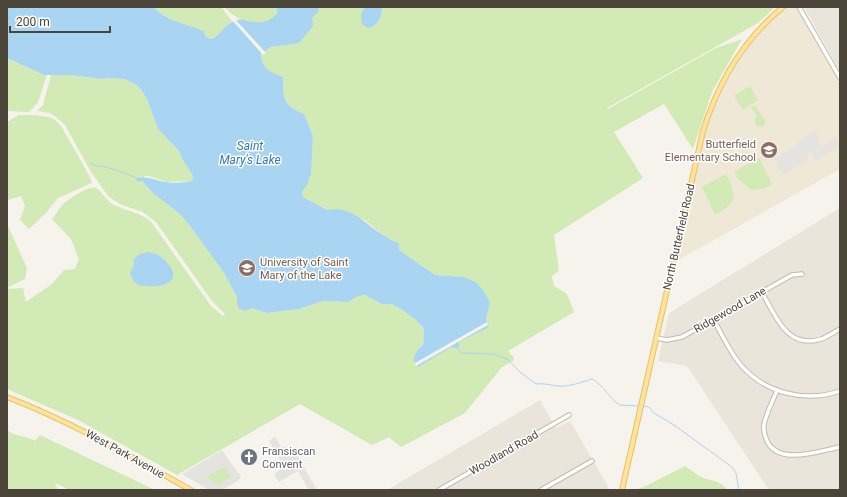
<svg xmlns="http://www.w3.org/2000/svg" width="847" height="497" viewBox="0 0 847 497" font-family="Roboto,sans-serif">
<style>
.residential{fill:#eae5da}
.education{fill:#efe8d6}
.green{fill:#d2eab5}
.parking{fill:#e5e3e0;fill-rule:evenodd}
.water{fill:#a9d4f2}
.pier{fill:#f6f3ec}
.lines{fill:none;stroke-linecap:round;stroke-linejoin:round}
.stream{stroke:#a9d4f2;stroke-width:1}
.minor-casing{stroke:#c2bbae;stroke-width:5.5}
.major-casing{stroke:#e6c16a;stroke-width:6}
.minor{stroke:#fff;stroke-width:3.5}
.major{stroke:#ffe39c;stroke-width:4}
.labels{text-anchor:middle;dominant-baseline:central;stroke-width:3;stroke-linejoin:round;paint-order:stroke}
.education-label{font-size:11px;fill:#785e54;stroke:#fff;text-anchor:end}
.street-label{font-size:11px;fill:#4b4439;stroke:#fff}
.worship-label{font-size:11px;fill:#5b616d;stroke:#fff;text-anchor:start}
.water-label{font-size:12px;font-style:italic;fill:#2e7ab2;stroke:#fff}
</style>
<rect width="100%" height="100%" fill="#f6f3ec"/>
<g class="residential">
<polygon points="804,7 840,7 840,71"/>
<polygon points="840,208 840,490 769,490 687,366 658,361 669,313"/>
<polygon points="540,400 556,428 570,421 610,490 387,490"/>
</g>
<polygon class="education" points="783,7 799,7 840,79 840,169 673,263 703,131 726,75 751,40"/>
<g class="green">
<path d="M154 7H221L232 21C224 26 218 37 211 39L206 37 204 31C189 26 164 19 154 7Z"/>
<path d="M225 7H276L278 12C274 17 269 21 262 23 251 25 231 17 225 7Z"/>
<path d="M318 7H775L758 23 607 108 608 109 716 48 742 39 712 92 693 149 664 104 614 132 643 178 554 235 559 271 552 276 554 286 567 294 574 312 508 351 514 358 513 361 502 367 465 413 401 447 389 437 372 445 300 404 177 475 78 420 7 389V289L23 288 26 302 52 284 64 270 75 269 79 259 71 239 52 219C56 214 59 209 63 204 68 200 89 185 96 188 102 191 106 202 116 206 130 212 140 212 152 223L211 306 223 316 225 314 212 301 156 222 143 212 122 205 109 197 91 172 65 125 56 117 50 113 37 111 43 105 51 75H70L102 79 109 78 124 79 135 84 140 88 147 99 158 129 179 151 183 160 193 176 192 181 167 182 149 176H145L139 182H144L146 187 153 193 180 214 190 226 224 273 237 297V303L267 313 299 309 323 301 348 302 358 296 365 295C370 297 376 302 381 304 385 305 390 303 394 305 405 310 425 323 424 337 423 350 412 350 415 365L487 322 486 319 490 303 485 293 463 277 435 275 399 250V243L384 236 365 220 327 210 303 197 302 192 308 184 309 178 311 176 313 136 304 114C283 105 283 99 283 77 271 73 261 68 261 54L271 47 283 45 319 11Z"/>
<polygon points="7,58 44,75 47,75 38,102 29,112 7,111"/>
<polygon points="750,86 758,100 743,110 734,96"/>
<polygon points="755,105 766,122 763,127 756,125 754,118 757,117 751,107"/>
<polygon points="19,115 35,115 48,117 55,120 61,126 89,175 92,183 58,198 45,214 29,229 20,220 25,206 21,196 8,200 7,203 7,122"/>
<polygon points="758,158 760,159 772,184 766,188 751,190 739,180 734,172"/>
<polygon points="726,174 731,184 734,199 725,209 715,215 702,187"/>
<polygon points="7,224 27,268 25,279 7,288"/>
<path d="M7 430C15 437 26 435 35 441L40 435 155 490H69L55 483 58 490H7Z"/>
<polygon points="225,466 232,477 218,485 206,477"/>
<path d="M685 466C690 469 694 473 699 476 707 481 721 479 727 490H635L646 486Z"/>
</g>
<g class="parking">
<polygon points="815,131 822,145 807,155 809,159 783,175 774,159 796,146 795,145 799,141"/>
<polygon points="836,138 840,146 816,161 811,153"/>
<polygon points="275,437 282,448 286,446 289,452 294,450 317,490 309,490 298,471 279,482 274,474 284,467 269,441"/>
<path d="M222 450 238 473 241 475 239 480 222 490H209L182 474ZM225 466 231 477 218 485 206 477Z"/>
</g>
<g class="water">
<path d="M7 7H154C164 20 189 25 204 31L206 37 211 39C222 35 223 23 238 20 241 19 244 20 247 21 261 23 268 24 278 12L276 7H318L319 11 312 18 313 26 299 43 271 47 261 54C261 68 272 73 283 77 283 99 283 105 304 114L313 136 311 176 309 178 308 184 302 192 303 197 327 210C352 205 365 224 385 236 389 239 394 241 399 243V250L435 275 464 277 477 283 485 293 490 303 486 319 489 327 459 342V346L457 348H454L451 347 418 367 414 362V357L417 351 423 344 424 336 423 328 415 319 404 311 392 304H381L365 295 358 296 348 302 323 301 299 309 267 313 252 308 245 311 238 308 237 303V297L224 273 190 226 180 214 153 193 146 186 144 182 136 181 137 178C150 176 154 180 166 182 174 184 184 182 192 181L193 176 183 160 179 151 158 129 147 99 140 88 135 84 124 79 109 78 102 79 70 75H44L9 59 7 58Z"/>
<path d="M365 7H382C382 16 378 26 368 28L362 24 361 14Z"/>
<path d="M148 252C157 253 164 258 169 265 186 287 148 289 137 284 133 282 132 277 130 273L134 265V259L140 254Z"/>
</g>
<g class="pier">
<polygon points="235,19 266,53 263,55 232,20"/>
<polygon points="487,322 488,325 416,366 415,363"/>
</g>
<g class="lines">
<g class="stream">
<path d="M90 163C96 168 102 165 109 168 119 171 127 174 137 178"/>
<path d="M457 348 462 353 493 354 507 359 520 372 536 384C545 383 549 385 558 386 569 387 582 382 592 379 604 385 609 399 620 405L639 406"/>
<polyline points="643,406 649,407 654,413 674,425 732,467 736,473 739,490"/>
</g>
<g class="minor-casing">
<g id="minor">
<polyline points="799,7 840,78"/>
<path d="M762 292C775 315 787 350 821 339 827 337 834 332 840 329"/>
<path d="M713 319C722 334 729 351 740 364 764 393 805 403 840 391"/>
<polyline points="657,338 667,340 682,337 792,275 802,274"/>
<path d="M777 390C773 401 766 413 764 425 763 432 765 437 768 443 781 465 819 451 840 447"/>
<polyline points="439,490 569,415"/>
<polyline points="541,490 592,461"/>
</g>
</g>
<g class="major-casing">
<g id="major">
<path d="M7 397C72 422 130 456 191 490"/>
<path d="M622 490 703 131C718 83 744 39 783 7"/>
</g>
</g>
<use href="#minor" class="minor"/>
<use href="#major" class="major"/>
</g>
<defs>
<g id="school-disc" transform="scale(0.9)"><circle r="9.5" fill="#8d6e63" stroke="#fff"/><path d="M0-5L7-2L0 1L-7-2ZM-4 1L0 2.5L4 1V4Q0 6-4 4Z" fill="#fff"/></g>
<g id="university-disc" transform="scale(0.9)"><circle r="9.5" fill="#8d6e63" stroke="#fff"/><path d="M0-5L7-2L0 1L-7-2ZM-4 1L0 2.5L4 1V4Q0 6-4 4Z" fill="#fff"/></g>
<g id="church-disc" transform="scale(0.9)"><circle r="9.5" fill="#6b7280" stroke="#fff"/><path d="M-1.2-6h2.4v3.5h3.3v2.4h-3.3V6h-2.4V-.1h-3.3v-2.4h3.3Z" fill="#fff"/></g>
</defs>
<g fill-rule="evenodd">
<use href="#school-disc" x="769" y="150"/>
<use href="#university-disc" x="247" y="268"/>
<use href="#church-disc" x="249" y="457"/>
</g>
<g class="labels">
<g class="education-label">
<text x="756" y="144">Butterfield<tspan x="756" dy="13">Elementary School</tspan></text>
<text x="260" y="262" text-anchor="start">University of Saint<tspan x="260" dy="13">Mary of the Lake</tspan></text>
</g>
<g class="street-label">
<text transform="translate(679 237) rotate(-77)">North Butterfield Road</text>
<text transform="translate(730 310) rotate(-30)">Ridgewood Lane</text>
<text transform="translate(504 453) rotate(-30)">Woodland Road</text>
<text transform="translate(125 454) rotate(29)">West Park Avenue</text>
</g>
<g class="worship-label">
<text x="262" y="451">Fransiscan<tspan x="262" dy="13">Convent</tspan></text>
</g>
<g class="water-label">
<text x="250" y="146">Saint<tspan x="250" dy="14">Mary's Lake</tspan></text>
</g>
</g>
<rect width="847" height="497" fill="none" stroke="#4b4439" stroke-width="16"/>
<path d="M10 26v6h100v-6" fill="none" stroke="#4b4439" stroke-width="2"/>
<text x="16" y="26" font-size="12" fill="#4b4439" stroke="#ffffff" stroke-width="3" paint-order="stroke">200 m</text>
</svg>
